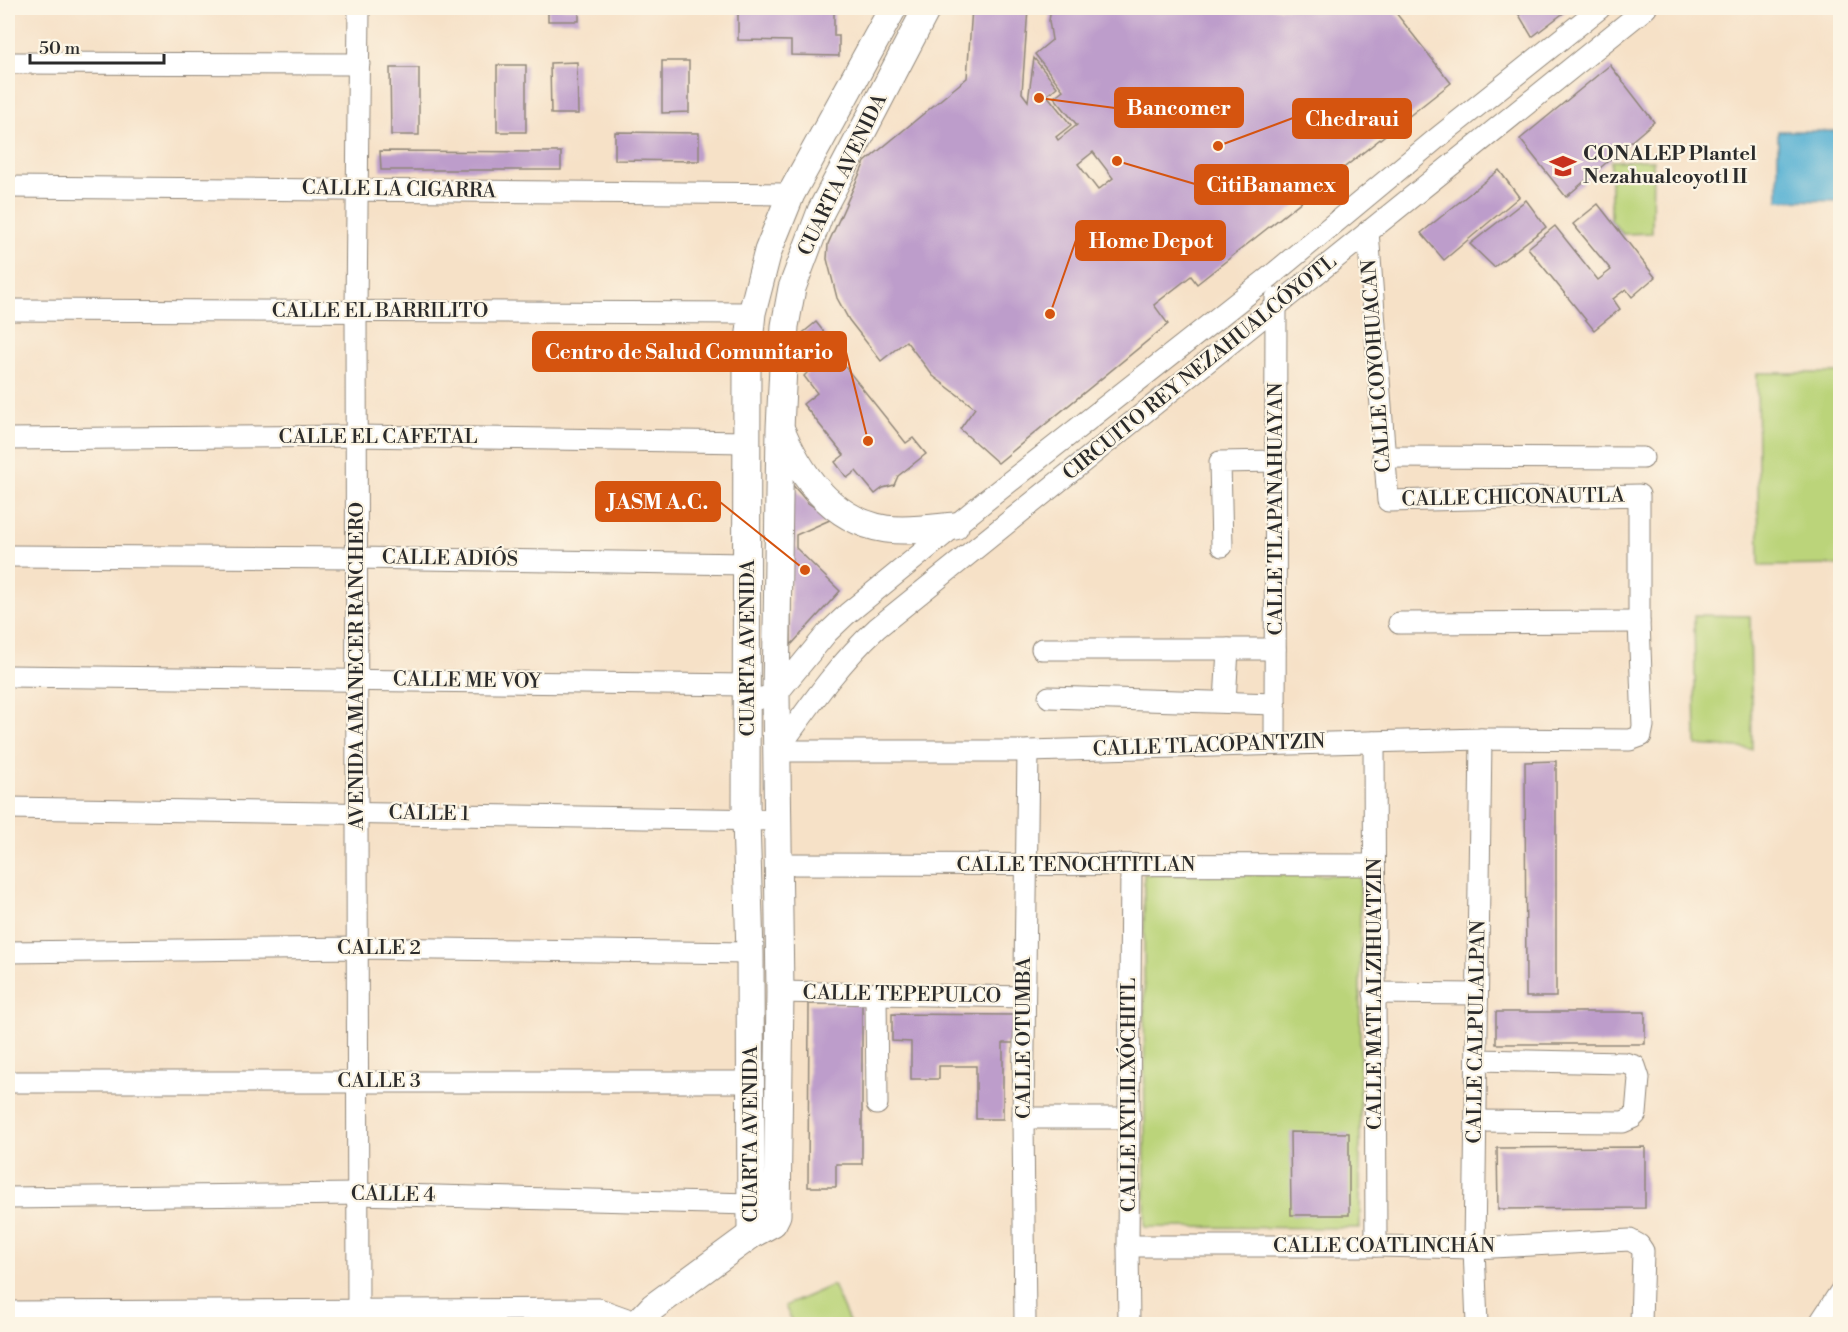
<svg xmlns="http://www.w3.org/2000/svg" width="1848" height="1332" viewBox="0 0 1848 1332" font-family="'Libre Bodoni',serif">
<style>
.green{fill:#bbd47a;stroke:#738052;stroke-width:1.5}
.water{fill:#55b0d3;stroke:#406e7f;stroke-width:1.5}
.building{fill:#bd9dcb;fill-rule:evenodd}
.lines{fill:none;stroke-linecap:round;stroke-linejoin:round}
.minor-casing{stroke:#908679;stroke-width:23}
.major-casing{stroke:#908679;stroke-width:29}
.minor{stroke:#fff;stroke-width:21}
.major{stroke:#fff;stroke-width:27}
.rail-casing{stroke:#2b2b2b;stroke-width:7}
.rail{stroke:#fcf5e5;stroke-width:4.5;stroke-dasharray:14;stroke-linecap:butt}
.labels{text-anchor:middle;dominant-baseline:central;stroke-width:4.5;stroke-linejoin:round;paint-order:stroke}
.poi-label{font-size:20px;font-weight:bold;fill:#2b2b2b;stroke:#fcf5e5;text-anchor:start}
.street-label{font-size:20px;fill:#2b2b2b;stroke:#fcf5e5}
.leader{fill:none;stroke:#d5540f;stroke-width:2}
.callout-dot{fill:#d5540f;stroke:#fcf5e5;stroke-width:2}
.callout{fill:#d5540f;stroke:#d5540f;stroke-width:2}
.callout-label{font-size:21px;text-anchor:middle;font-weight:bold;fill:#fff}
</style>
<rect width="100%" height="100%" fill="#fcf5e5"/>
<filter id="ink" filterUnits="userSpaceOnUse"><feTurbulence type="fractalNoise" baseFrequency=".0167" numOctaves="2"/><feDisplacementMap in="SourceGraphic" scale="12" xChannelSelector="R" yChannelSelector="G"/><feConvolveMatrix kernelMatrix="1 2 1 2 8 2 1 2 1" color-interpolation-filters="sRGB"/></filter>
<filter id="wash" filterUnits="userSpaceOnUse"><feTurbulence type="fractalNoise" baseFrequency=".008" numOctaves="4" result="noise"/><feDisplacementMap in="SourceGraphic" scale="24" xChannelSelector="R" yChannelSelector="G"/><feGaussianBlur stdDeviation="1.35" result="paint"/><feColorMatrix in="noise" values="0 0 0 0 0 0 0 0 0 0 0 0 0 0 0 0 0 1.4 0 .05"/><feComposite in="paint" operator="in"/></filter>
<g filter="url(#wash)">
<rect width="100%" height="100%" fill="#f6e1c7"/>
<g class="green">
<polygon points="1653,160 1652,233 1623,234 1611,220 1611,161"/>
<polygon points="1757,373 1840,373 1840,565 1759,566"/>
<polygon points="1694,615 1750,616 1752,749 1696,745"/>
<polygon points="1144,874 1360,875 1360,1228 1145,1227"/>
<polygon points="833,1285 850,1324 793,1324 785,1306"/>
</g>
<polygon class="water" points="1778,131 1840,131 1840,201 1778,200"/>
<g id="blocks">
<g class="building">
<rect x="548" y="8" width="31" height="13"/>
<polygon points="738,8 834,8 834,36 839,36 839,56 791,55 791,41 738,40"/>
<path d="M972 8H1028L1022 93 1028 101 1034 58 1057 87 1047 95 1071 125 1056 137 1058 140 1077 125 1054 97 1063 90 1035 54 1052 40 1049 21 1051 8H1392L1451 83 1197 284 1191 276 1154 305 1168 324 998 463 960 429 975 408 933 376 906 341 881 361 849 320 837 298 827 259 828 244 865 162 967 78ZM1093 152 1113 178 1098 190 1078 164Z"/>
<polygon points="1515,8 1570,8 1532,37"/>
<polygon points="662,61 689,61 689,112 662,113"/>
<polygon points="577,62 578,114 551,114 550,63"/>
<rect x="497" y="65" width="29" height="67"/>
<polygon points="1610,65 1654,122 1566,197 1520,139"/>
<polygon points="390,68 419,68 419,135 391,135"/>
<polygon points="615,132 699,133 699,161 615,160"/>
<polygon points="380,151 561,152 561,170 381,170"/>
<polygon points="1499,170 1519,197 1444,260 1421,233"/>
<polygon points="1526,200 1546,227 1494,267 1470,244"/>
<polygon points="1598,204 1655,277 1632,297 1626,289 1613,299 1620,309 1594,330 1528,248 1555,226 1598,280 1611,270 1573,224"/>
<polygon points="816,322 838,350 834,353 906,443 913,438 926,454 898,476 894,485 883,488 875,494 856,471 847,478 835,462 844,455 803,404 817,393 804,376 808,372 809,365 798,352 807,345 799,336"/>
<polygon points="790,482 808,503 832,519 796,535 796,548 840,591 791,645"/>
<polygon points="1556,761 1556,997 1526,997 1525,762"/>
<polygon points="809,1004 862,1004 862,1164 836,1164 836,1187 808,1187"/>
<rect x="1496" y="1012" width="149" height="32"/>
<polygon points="892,1014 1015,1015 1014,1043 1003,1043 1003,1119 976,1119 976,1066 939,1066 939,1079 911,1079 911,1042 892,1041"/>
<polygon points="1290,1132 1349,1133 1349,1215 1291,1215"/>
<polygon points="1645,1147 1645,1208 1498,1209 1497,1148"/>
</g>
</g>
</g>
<g filter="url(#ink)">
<use href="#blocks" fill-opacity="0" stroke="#908679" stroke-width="1.5"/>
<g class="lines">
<g class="minor-casing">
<g id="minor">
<polyline points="8,63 359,64"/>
<polyline points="8,187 791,194"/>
<polyline points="8,310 752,313"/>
<polyline points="8,439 357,436 747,442"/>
<polyline points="1383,457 1643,458"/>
<polyline points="1222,546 1220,462 1276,461"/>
<polyline points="8,556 356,558 748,564"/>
<polyline points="1399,623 1639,622"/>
<polyline points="1042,649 1275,649"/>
<polyline points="8,676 747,685"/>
<polyline points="1049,697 1275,704"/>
<polyline points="747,701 776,695 827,633 847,614 984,502 1272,275 1436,139 1600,8"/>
<polyline points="1225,702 1228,649"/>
<polyline points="1374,742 1376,1246"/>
<polyline points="1275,744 1276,298"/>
<polyline points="777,751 1028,751 1481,739 1630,740 1641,736 1643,726 1639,622 1639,495 1388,501 1368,231"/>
<path d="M777 751C808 708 838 664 877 628L1646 8"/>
<polyline points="8,808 778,820"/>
<polyline points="778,864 1374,865"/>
<polyline points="8,952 358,948 750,953"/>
<polyline points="780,992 1024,997"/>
<polyline points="876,993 877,1104"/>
<polyline points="1374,993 1477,994"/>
<polyline points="8,1082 751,1082"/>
<polyline points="1023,1118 1130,1118"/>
<polyline points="1476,1121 1623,1122 1632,1118 1636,1114 1639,1078 1635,1066 1625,1063 1477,1060"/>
<polyline points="8,1198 356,1194 751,1204 765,1203"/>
<polyline points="1128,1246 1376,1246 1474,1248 1630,1240 1639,1245 1643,1251 1641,1324"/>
<polyline points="8,1312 599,1309 638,1323"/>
<polyline points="358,1324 356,311 359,8"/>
<polyline points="1025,1324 1023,1118 1028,751"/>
<polyline points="1129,1324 1128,1246 1131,865"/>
<polyline points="1477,1324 1474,1248 1481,739"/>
<polyline points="1819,1324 1840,1292"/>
</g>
</g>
<g class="major-casing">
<g id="major">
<path d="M782 432C802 478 833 521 886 529 909 532 932 528 955 526"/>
<polyline points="751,1235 750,953 746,820 747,361 752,313 768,251 791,194 893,8"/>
<polyline points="637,1324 653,1307 751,1235 773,1223 777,1215 780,992 776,695 780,428 785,326 792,288 821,211 927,8"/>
</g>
</g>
<use href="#minor" class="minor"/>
<use href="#major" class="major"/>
<g class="rail-casing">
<polyline id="rail" points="1833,1324 1840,1314"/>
</g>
<use href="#rail" class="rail"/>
</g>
</g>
<defs>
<g id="university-bare" transform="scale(2.07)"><path d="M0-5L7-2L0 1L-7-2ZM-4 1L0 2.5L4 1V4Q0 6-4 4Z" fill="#c8321e" stroke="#fcf5e5" stroke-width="2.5" paint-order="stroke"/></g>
</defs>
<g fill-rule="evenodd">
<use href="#university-bare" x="1563" y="166"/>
</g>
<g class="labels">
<g class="poi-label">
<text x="1583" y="154">CONALEP Plantel<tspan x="1583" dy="23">Nezahualcoyotl II</tspan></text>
</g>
<g class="street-label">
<text transform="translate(843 175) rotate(-64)">CUARTA AVENIDA</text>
<text transform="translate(399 190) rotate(1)">CALLE LA CIGARRA</text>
<text x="380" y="311">CALLE EL BARRILITO</text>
<text transform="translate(1377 366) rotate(-94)">CALLE COYOHUACAN</text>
<text transform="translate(1200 368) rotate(-39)">CIRCUITO REY NEZAHUALCÓYOTL</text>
<text x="378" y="437">CALLE EL CAFETAL</text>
<text transform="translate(1513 498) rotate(-1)">CALLE CHICONAUTLA</text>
<text transform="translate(1276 509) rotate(-90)">CALLE TLAPANAHUAYAN</text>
<text transform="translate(450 559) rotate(1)">CALLE ADIÓS</text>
<text transform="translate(748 648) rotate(-90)">CUARTA AVENIDA</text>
<text transform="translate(357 666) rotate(-90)">AVENIDA AMANECER RANCHERO</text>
<text transform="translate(467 681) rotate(1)">CALLE ME VOY</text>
<text transform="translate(1209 746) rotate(-2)">CALLE TLACOPANTZIN</text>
<text transform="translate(429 814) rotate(1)">CALLE 1</text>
<text x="1076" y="865">CALLE TENOCHTITLAN</text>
<text x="379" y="948">CALLE 2</text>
<text transform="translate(1375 994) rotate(-90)">CALLE MATLALZIHUATZIN</text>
<text transform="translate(902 995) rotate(1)">CALLE TEPEPULCO</text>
<text transform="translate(1477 1032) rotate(-89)">CALLE CALPULALPAN</text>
<text transform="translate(1024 1038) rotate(-90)">CALLE OTUMBA</text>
<text x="379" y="1081">CALLE 3</text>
<text transform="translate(1129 1095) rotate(-90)">CALLE IXTLILXÓCHITL</text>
<text transform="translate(751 1134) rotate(-90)">CUARTA AVENIDA</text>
<text transform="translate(393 1195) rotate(1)">CALLE 4</text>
<text x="1384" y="1246">CALLE COATLINCHÁN</text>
</g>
</g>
<path class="leader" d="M1039 98L1115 108M1218 146L1293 118M1117 161L1195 184M1050 314L1076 240M868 441L846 352M805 570L720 502"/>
<g class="callout-dot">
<circle cx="1039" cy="98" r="6"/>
<circle cx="1218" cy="146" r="6"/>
<circle cx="1117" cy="161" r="6"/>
<circle cx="1050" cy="314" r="6"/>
<circle cx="868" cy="441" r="6"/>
<circle cx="805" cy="570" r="6"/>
</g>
<g class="callout">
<rect x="1115" y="88" width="128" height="39" rx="6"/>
<rect x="1293" y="99" width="118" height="39" rx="6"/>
<rect x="1195" y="165" width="153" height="39" rx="6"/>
<rect x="1076" y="221" width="149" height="39" rx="6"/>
<rect x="533" y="332" width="313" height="39" rx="6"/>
<rect x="596" y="482" width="124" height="39" rx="6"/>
</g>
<g class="callout-label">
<text x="1179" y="115">Bancomer</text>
<text x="1352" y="126">Chedraui</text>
<text x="1271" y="192">CitiBanamex</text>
<text x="1151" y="248">Home Depot</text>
<text x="689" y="359">Centro de Salud Comunitario</text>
<text x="658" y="509">JASM A.C.</text>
</g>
<rect width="1848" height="1332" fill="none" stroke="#fcf5e5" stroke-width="30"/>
<path d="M30 54v9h134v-9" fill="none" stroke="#2b2b2b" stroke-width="3"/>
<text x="39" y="54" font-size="18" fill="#2b2b2b" stroke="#fcf5e5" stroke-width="4.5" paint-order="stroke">50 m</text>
</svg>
